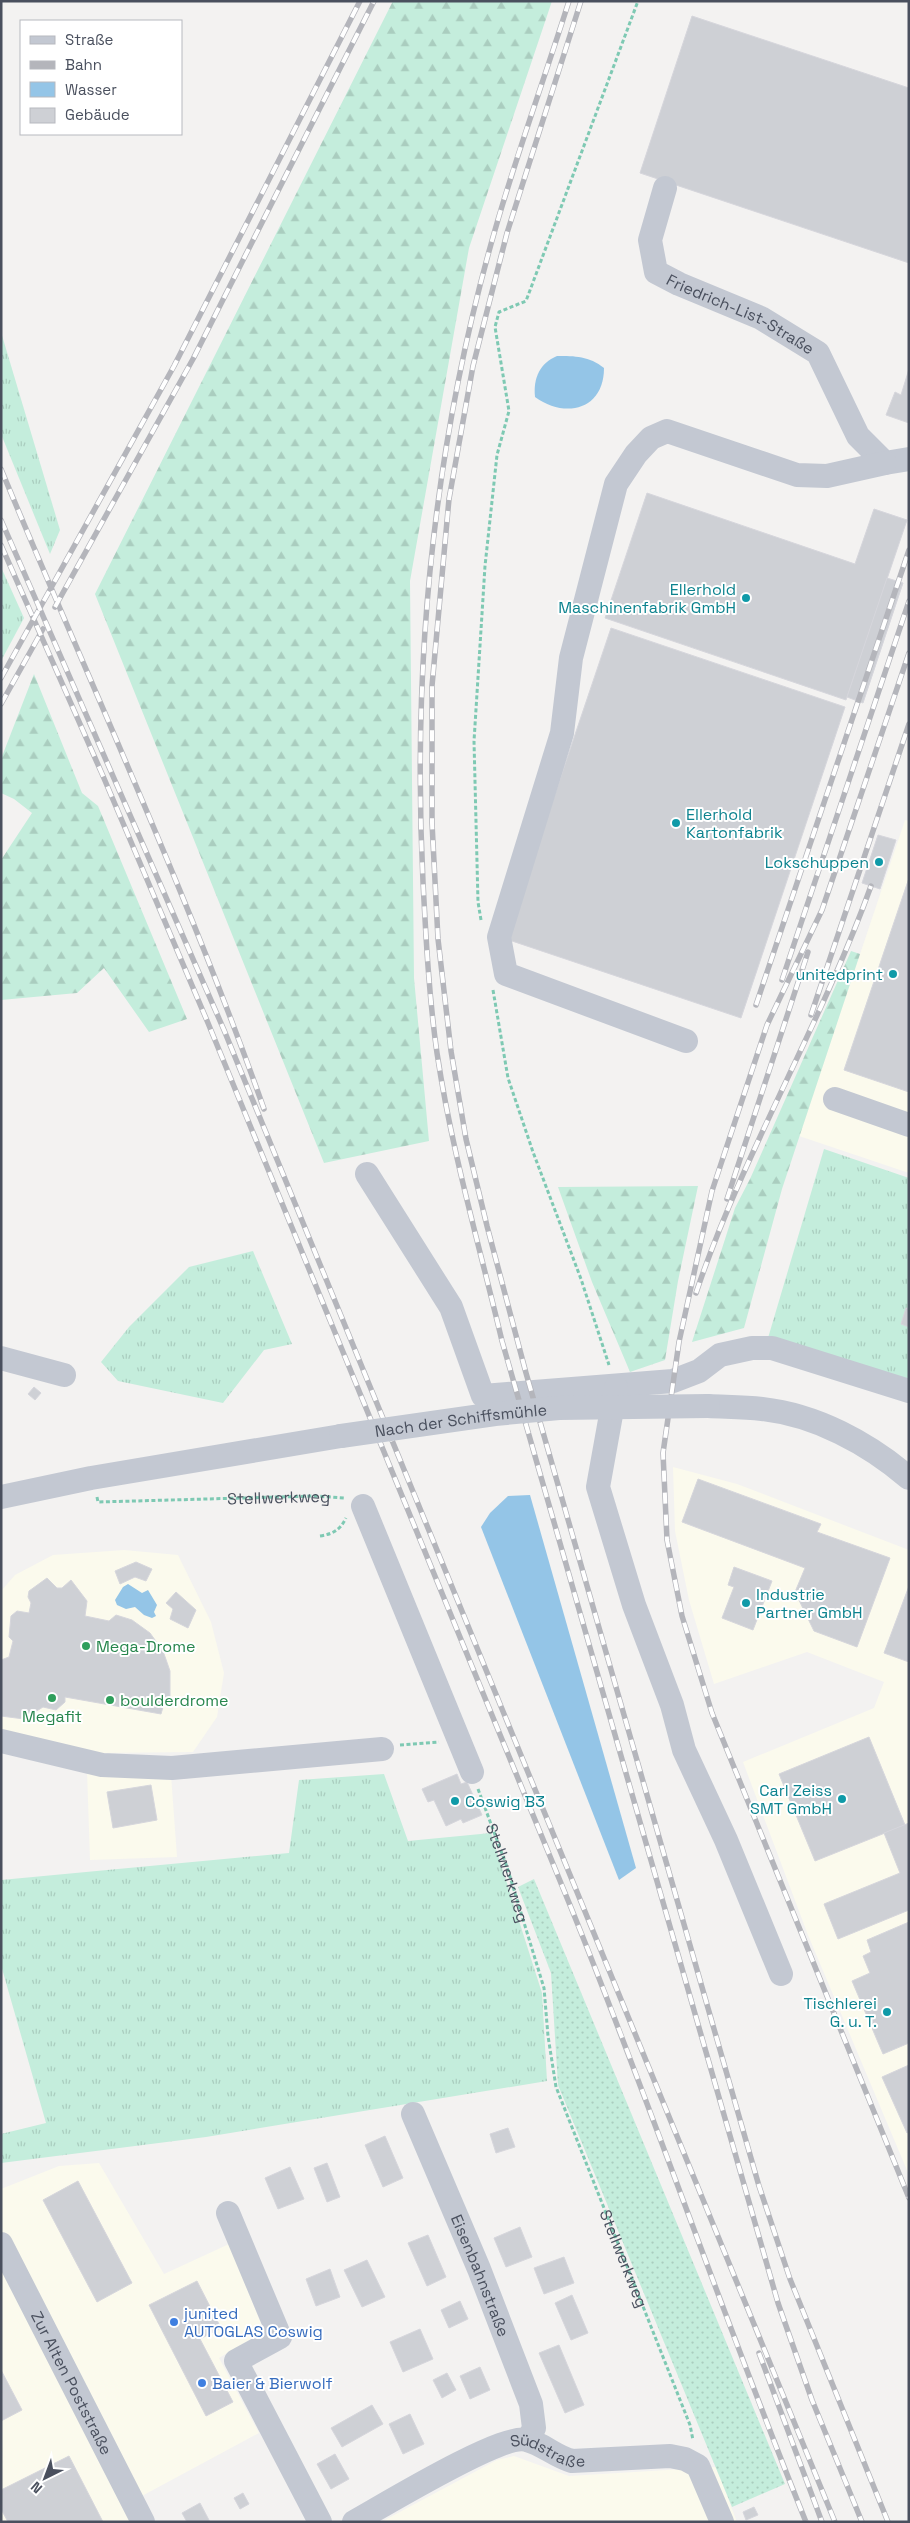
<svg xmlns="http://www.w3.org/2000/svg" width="910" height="2523" viewBox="0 0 910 2523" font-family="'Space Grotesk',sans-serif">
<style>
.commercial{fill:#fbfaed}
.grass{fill:url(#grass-tufts)}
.forest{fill:url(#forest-firs)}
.garden{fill:url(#garden-dots)}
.water{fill:#94c5e7}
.building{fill:#ced0d5;stroke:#d6d6dc}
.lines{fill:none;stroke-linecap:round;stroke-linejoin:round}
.path{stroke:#7ec9b3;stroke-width:3;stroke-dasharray:4 2.5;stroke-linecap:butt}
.minor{stroke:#c3c8d2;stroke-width:24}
.rail-casing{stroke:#b4b5bb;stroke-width:5.5}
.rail{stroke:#fff;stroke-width:4;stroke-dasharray:11;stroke-linecap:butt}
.minor-bridge{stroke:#c3c8d2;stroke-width:24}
.culture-dot{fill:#0f9aa8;stroke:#fff;stroke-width:2}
.leisure-dot{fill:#2e9e5b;stroke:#fff;stroke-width:2}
.shop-dot{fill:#3f7fe0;stroke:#fff;stroke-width:2}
.labels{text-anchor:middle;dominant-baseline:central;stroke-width:4;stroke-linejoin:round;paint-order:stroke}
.street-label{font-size:16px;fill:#4a505e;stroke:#fff}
.culture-label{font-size:16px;fill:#0d838f;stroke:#fff;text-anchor:end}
.leisure-label{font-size:16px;fill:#27864d;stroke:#fff;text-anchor:start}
.shop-label{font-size:16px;fill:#366cbe;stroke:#fff;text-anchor:start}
</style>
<defs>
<pattern id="grass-tufts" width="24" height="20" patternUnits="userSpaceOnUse" patternTransform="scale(1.25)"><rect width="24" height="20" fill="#c4eddc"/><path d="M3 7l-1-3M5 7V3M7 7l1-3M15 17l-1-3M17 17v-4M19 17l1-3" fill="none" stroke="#aacdbf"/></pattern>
<pattern id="forest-firs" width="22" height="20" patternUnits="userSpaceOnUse" patternTransform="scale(1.25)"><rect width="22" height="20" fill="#c4eddc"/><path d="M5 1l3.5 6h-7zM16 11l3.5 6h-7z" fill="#aacdbf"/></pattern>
<pattern id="garden-dots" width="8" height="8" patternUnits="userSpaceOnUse" patternTransform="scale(1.25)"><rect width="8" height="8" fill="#c4eddc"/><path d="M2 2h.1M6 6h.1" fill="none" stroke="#aacdbf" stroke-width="1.8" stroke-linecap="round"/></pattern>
</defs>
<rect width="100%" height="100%" fill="#f3f2f1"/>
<g class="commercial">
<polygon points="905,820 909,821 909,1173 799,1136"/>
<polygon points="673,1467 737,1484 909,1550 909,2175 808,1935 743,1762 874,1708 884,1682 807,1652 714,1684 689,1600 675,1531"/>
<polygon points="124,1550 178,1555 211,1622 224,1673 217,1717 193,1752 101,1753 1,1730 1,1591 15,1575 53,1555"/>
<polygon points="87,1770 171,1775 177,1857 90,1860"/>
<polygon points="99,2163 164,2274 229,2244 264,2331 219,2358 259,2433 127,2504 135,2522 1,2522 1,2189 59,2166"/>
<polygon points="514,2456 569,2476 716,2467 737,2522 381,2522 497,2460"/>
</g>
<g class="grass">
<polygon points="1,332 60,530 50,554 1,434"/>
<polygon points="1,567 24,618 1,661"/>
<polygon points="824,1149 909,1178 909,1379 768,1338"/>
<polygon points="253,1251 292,1344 264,1350 223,1403 118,1381 101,1362 129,1327 189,1267"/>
<polygon points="384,1774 408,1841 491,1833 542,1993 547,2081 206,2137 1,2163 1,2134 46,2123 1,1965 1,1880 289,1853 299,1780"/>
</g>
<g class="forest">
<polygon points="393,1 552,1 469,248 410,581 414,978 429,1141 324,1163 95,594"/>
<polygon points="34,674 82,793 98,806 187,1019 149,1032 104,968 77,993 1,1000 1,860 32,813 14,799 1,793 1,759"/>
<polygon points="851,951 860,954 782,1189 744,1328 692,1342 735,1208 750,1179"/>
<polygon points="698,1186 678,1281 665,1360 630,1372 592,1282 558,1187"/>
</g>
<polygon class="garden" points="534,1879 785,2484 732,2507 558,2085 551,1973 518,1887"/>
<g class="water">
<path d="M557 356C575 356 589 356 604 368 604 410 565 419 535 397 533 378 540 363 557 356Z"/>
<polygon points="530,1495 636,1868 619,1880 481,1527 490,1513 508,1496"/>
<polygon points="128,1584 142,1593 148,1590 157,1605 154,1612 156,1616 152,1618 144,1615 135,1607 126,1609 117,1605 115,1600 123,1587"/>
</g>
<g class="building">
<polygon points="692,16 909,88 909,263 640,173"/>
<polygon points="909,369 909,423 886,415 895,392 901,395"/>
<polygon points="647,493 855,564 874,509 907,520 846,700 605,618"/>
<polygon points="887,578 903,583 863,703 847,697"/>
<polygon points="611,628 845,707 741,1018 506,939"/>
<polygon points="878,835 896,840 880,889 862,883"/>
<polygon points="909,878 909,1092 844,1070"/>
<polygon points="906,1308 909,1309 909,1327 901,1324"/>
<polygon points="34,1387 41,1393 35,1400 28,1394"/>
<polygon points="698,1479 821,1524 817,1532 890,1558 857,1647 814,1631 795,1592 805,1568 682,1522"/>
<polygon points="136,1562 152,1569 146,1581 135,1577 120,1584 115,1571"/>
<polygon points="734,1567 772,1581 753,1630 722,1618 734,1587 728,1585"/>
<polygon points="47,1578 57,1588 62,1588 71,1580 87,1601 85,1616 109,1621 116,1615 132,1620 150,1633 163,1651 170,1671 170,1701 165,1700 161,1714 65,1697 65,1702 56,1710 43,1707 24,1719 1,1716 1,1660 9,1657 13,1641 9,1637 11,1616 17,1611 29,1613 31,1603 28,1597 29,1591"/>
<polygon points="909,1586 909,1662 884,1653"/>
<polygon points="176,1592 196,1610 188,1628 170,1619 173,1609 166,1603"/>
<polygon points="869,1737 905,1825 815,1861 779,1774"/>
<polygon points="457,1774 461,1784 467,1782 482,1815 463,1823 461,1819 446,1826 434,1800 428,1802 422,1789"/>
<polygon points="151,1785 157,1820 113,1828 107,1792"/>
<polygon points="909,1823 909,1910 838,1939 824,1904 900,1873 884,1833"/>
<polygon points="909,1922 909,2043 883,2054 852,1981 870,1973 863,1956 871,1952 867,1940"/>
<polygon points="909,2065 909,2132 907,2133 882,2077"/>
<polygon points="508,2128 515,2147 496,2153 490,2134"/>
<polygon points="385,2136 403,2178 383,2187 365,2145"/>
<polygon points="327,2163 340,2197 327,2202 314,2168"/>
<polygon points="290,2167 304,2199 278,2209 265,2178"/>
<polygon points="78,2181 132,2283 97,2302 43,2200"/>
<polygon points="520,2227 532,2257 506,2267 494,2238"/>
<polygon points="428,2235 446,2277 427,2286 408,2243"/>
<polygon points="564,2257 574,2283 544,2294 534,2268"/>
<polygon points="367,2260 385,2297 362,2307 344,2270"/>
<polygon points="330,2269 340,2297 316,2306 306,2279"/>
<polygon points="197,2281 221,2328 200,2339 233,2402 206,2416 149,2305"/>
<polygon points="572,2295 588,2333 571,2340 555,2303"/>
<polygon points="460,2301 468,2319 449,2328 441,2310"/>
<polygon points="420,2329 433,2359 403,2372 390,2342"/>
<polygon points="559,2345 584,2405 565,2413 539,2353"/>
<polygon points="480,2367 490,2390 470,2399 460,2376"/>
<polygon points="1,2370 22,2410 1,2421"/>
<polygon points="447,2373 456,2390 442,2398 433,2380"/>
<polygon points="372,2405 383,2424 342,2447 331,2428"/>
<polygon points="410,2414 424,2444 403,2454 389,2424"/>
<polygon points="335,2454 349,2479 331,2489 317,2464"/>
<polygon points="69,2456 103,2522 8,2522 1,2509 1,2490"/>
<polygon points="243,2493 249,2504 240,2509 234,2498"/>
<polygon points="200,2503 210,2522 187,2522 182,2513"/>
<polygon points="754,2507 758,2515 746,2520 743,2512"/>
</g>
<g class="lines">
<g class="path">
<polyline points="481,920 478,902 474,741 485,566 497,455 509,411 495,327 499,312 526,301 638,1"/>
<polyline points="493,990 508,1078 533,1152 581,1279 609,1365"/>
<path id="s1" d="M97 1497 98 1502 315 1496 344 1498"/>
<path d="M320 1536C333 1534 340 1530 346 1518"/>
<polyline points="400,1745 439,1742"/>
<path id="s2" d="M478 1789 507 1867 544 1988 548 2036 556 2087 690 2425 693 2440"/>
</g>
<g class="minor">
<path id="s3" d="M665 188 650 240 656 272 679 284 761 318 818 353 858 436 885 463 909 459"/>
<polyline points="686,1041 506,974 499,937 562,733 571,658 616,484 636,454 651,438 667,431 797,475 827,476 885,463"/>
<polyline points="835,1099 909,1125"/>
<polyline points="367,1174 451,1307 483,1396 673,1381 699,1371 720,1355 752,1348 772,1348 909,1391"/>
<polyline points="1,1358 64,1375"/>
<polyline points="616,1387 598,1487 634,1605 672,1705 684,1750 726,1840 781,1974"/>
<path d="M708 1406C726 1407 744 1407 762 1409 816 1415 868 1443 909 1478"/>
<polyline points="1,1497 91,1478 341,1436"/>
<polyline points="363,1506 472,1772"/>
<polyline points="1,1741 102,1765 172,1768 382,1749"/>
<path id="s4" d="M413 2114 479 2269 531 2404 534 2428 528 2440"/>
<polyline points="228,2213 280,2337 236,2361 320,2522"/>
<path id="s5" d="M1 2244 143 2522"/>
<path id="s6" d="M354 2522C383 2506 502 2433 527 2440 543 2444 556 2457 572 2461L670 2456 685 2459 698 2466 722 2522"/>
</g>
<g class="rail-casing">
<g id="rail">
<path d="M569 1C545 77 517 153 495 230 434 442 412 663 423 882 426 939 429 997 437 1053 452 1153 479 1244 502 1341L778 2303 812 2400 862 2522"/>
<polyline points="581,1 507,233 473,366 449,499 432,686 432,823 438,939 451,1051 466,1139 487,1226 526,1373 759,2186 790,2279 888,2522"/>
<path d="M1 469C89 682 187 891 264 1109"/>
<polyline points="1,520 224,1030 835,2522"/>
<path d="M1 545 103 776 208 1023 572 1910C654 2113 724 2319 806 2522"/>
<polyline points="55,607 193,359 374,1"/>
<polyline points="909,653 822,910 767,1025 712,1191 679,1342 663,1453 667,1540 682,1616 712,1713 909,2198"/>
<polyline points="1,678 174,366 360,1"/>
<polyline points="1,704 43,629"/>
<polyline points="782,980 909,601"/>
<polyline points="756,1005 909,550"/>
<polyline points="811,1015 909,724"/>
<polyline points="727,1199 808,952"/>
<path d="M696 1293C743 1153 821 1025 871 886"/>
<polyline points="759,2353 822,2522"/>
</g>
</g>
<use href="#rail" class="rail"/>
<path class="minor-bridge" id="s7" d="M341 1436 495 1414 559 1408 708 1406"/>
</g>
<g class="culture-dot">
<circle cx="746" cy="598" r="5"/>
<circle cx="676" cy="823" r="5"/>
<circle cx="879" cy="862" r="5"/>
<circle cx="893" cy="974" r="5"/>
<circle cx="746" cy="1603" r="5"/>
<circle cx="842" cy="1799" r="5"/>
<circle cx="455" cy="1801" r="5"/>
<circle cx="887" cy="2012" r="5"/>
</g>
<g class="leisure-dot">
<circle cx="86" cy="1646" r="5"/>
<circle cx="52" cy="1698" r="5"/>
<circle cx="110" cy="1700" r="5"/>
</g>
<g class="shop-dot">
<circle cx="174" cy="2322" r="5"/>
<circle cx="202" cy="2383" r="5"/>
</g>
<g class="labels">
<g class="street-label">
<text stroke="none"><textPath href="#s3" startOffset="181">Friedrich-List-Straße</textPath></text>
<text stroke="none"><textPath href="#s7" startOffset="121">Nach der Schiffsmühle</textPath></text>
<text stroke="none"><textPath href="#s1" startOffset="186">Stellwerkweg</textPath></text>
<text stroke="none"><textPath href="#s2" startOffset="89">Stellwerkweg</textPath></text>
<text stroke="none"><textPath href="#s2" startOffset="494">Stellwerkweg</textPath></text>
<text stroke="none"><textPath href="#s4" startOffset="175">Eisenbahnstraße</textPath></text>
<text stroke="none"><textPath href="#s5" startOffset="156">Zur Alten Poststraße</textPath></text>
<text stroke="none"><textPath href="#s6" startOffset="216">Südstraße</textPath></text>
</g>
<g class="culture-label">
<text x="736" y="589">Ellerhold<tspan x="736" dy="18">Maschinenfabrik GmbH</tspan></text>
<text x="686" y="814" text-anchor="start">Ellerhold<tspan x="686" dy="18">Kartonfabrik</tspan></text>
<text x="869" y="862">Lokschuppen</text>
<text x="883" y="974">unitedprint</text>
<text x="756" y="1594" text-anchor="start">Industrie<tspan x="756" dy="18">Partner GmbH</tspan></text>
<text x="832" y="1790">Carl Zeiss<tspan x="832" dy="18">SMT GmbH</tspan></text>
<text x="465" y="1801" text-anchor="start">Coswig B3</text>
<text x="877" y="2003">Tischlerei<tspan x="877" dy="18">G. u. T.</tspan></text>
</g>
<g class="leisure-label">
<text x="96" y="1646">Mega-Drome</text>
<text x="120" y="1700">boulderdrome</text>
<text x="52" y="1716" text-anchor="middle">Megafit</text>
</g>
<g class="shop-label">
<text x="184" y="2313">junited<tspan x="184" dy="18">AUTOGLAS Coswig</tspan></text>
<text x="212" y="2383">Baier &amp; Bierwolf</text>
</g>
</g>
<rect width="910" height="2523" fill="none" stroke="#4a505e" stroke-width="5"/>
<rect x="20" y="20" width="162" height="115" fill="#ffffff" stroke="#b7b9bf"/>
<rect x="30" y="36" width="25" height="8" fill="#c3c8d2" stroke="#b7b9bf"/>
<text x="65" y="45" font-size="15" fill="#4a505e">Straße</text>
<rect x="30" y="61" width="25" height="8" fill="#b4b5bb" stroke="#b7b9bf"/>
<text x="65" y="70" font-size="15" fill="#4a505e">Bahn</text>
<rect x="30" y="82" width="25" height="15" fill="#94c5e7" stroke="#b7b9bf"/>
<text x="65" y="95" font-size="15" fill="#4a505e">Wasser</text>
<rect x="30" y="108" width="25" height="15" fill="#ced0d5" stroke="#b7b9bf"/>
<text x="65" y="120" font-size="15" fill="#4a505e">Gebäude</text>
<g transform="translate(45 2478) rotate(222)" stroke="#ffffff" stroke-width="4" paint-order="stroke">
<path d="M0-4L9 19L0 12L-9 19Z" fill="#4a505e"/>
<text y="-8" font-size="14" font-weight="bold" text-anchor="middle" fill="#4a505e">N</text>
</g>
</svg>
